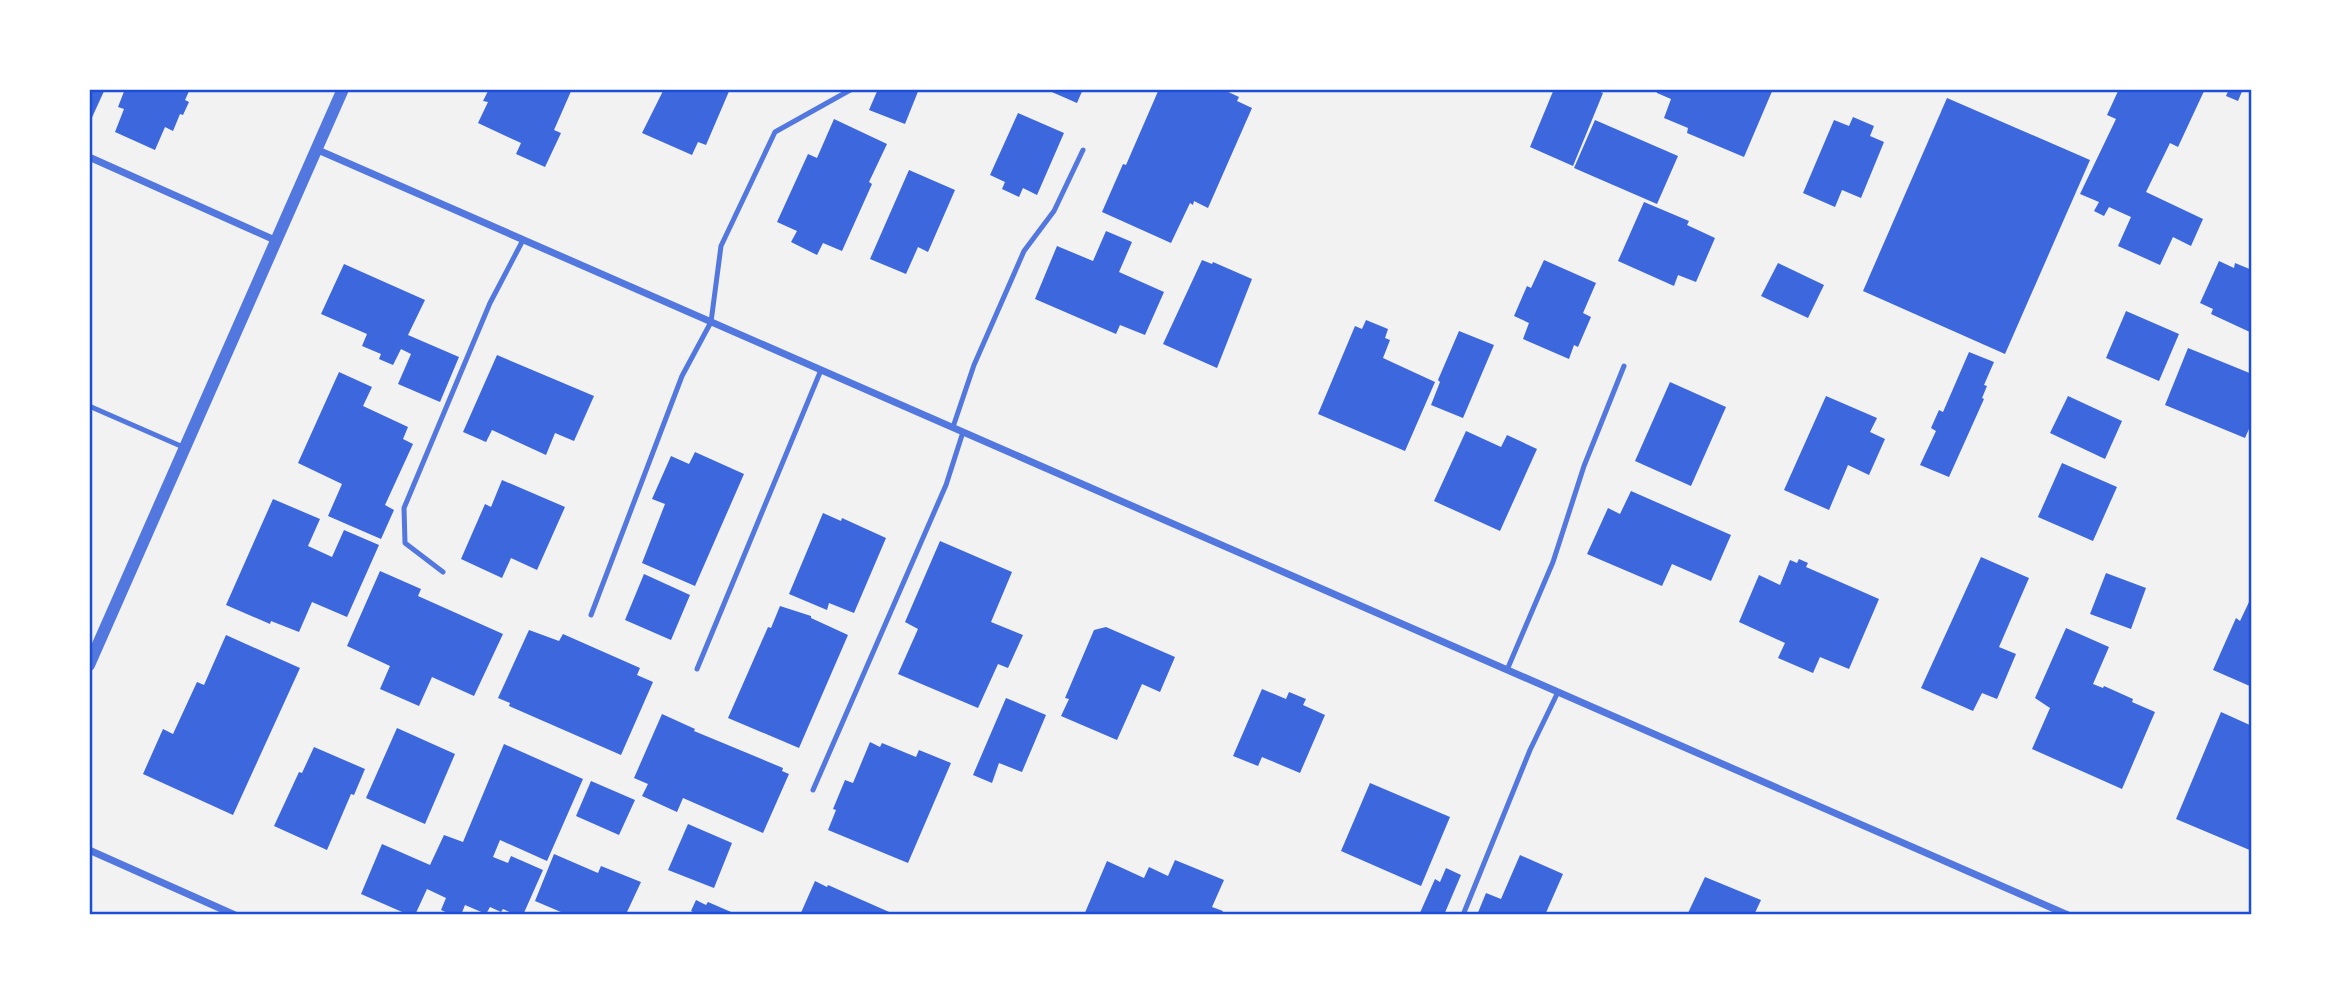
<svg xmlns="http://www.w3.org/2000/svg" width="2341" height="1004" viewBox="0 0 2341 1004" font-family="Rubik,sans-serif">
<style>
.building{fill:#3d67dc}
.lines{fill:none;stroke-linecap:round;stroke-linejoin:round}
.service{stroke:#5277de;stroke-width:5}
.minor{stroke:#5277de;stroke-width:7}
.tertiary{stroke:#5277de;stroke-width:12}
.neatline{fill:none;stroke:#1d4ed8;stroke-width:2.5}
</style>
<rect width="100%" height="100%" fill="#f2f2f2"/>
<g class="building">
<polygon points="89,89 105,89 89,124"/>
<polygon points="125,89 190,89 185,100 189,102 183,115 180,114 173,131 165,127 155,150 115,132 124,109 118,107"/>
<polygon points="489,89 572,89 554,130 561,133 545,167 516,154 521,143 478,123 488,102 483,101"/>
<polygon points="664,89 730,89 706,145 698,142 692,155 642,133"/>
<polygon points="878,89 919,89 905,124 869,110"/>
<polygon points="1045,89 1083,89 1077,103"/>
<polygon points="1159,89 1222,89 1239,97 1237,101 1252,108 1208,208 1194,201 1193,205 1190,203 1171,243 1102,212 1123,164 1126,165"/>
<polygon points="1554,89 1594,89 1603,93 1573,166 1530,147"/>
<polygon points="1655,89 1773,89 1744,157 1687,133 1688,128 1664,118 1671,99 1657,93"/>
<polygon points="2119,89 2205,89 2178,147 2170,143 2146,192 2203,219 2191,246 2173,237 2160,265 2118,246 2131,217 2109,207 2104,216 2094,211 2099,202 2080,194 2116,119 2107,115"/>
<polygon points="2229,89 2243,89 2238,101 2226,96"/>
<polygon points="1947,98 2090,160 2005,354 1863,291"/>
<polygon points="1018,113 1064,133 1037,195 1023,188 1019,197 1002,189 1005,182 990,175"/>
<polygon points="1853,117 1874,126 1870,136 1884,142 1861,198 1842,190 1835,207 1803,193 1834,120 1849,126"/>
<polygon points="834,119 887,144 869,182 872,184 842,251 823,243 817,255 791,242 797,231 777,222 808,154 817,158"/>
<polygon points="1595,120 1678,156 1657,204 1574,168"/>
<polygon points="909,170 955,190 928,252 918,247 906,274 870,259"/>
<polygon points="1644,202 1689,221 1687,225 1715,238 1696,282 1678,275 1674,286 1618,261"/>
<polygon points="1106,231 1132,242 1119,272 1164,292 1145,335 1120,325 1116,334 1035,299 1057,246 1093,261"/>
<polygon points="1202,260 1212,264 1213,262 1252,279 1217,368 1163,344"/>
<polygon points="1544,260 1596,283 1583,313 1591,317 1578,347 1574,345 1569,359 1523,339 1529,323 1514,316 1527,286 1531,288"/>
<polygon points="2219,261 2234,268 2235,263 2252,270 2252,333 2211,314 2213,309 2200,303"/>
<polygon points="1778,263 1824,285 1808,318 1761,296"/>
<polygon points="344,264 425,300 408,335 459,357 440,402 398,384 411,354 401,349 393,365 379,359 381,354 362,346 367,334 321,314"/>
<polygon points="2126,311 2179,334 2159,381 2106,358"/>
<polygon points="1366,320 1388,329 1385,338 1390,340 1383,358 1435,382 1405,451 1318,414 1355,326 1362,329"/>
<polygon points="1459,331 1494,345 1463,418 1431,405 1440,382 1438,380"/>
<polygon points="2188,348 2252,374 2252,422 2245,438 2165,405"/>
<polygon points="1969,352 1994,362 1984,385 1987,386 1982,398 1984,399 1949,477 1920,465 1936,431 1931,428 1939,410 1943,412"/>
<polygon points="497,355 594,396 574,441 555,433 546,455 492,430 486,442 463,432"/>
<polygon points="339,372 372,387 363,406 408,427 403,439 413,444 385,505 394,510 381,539 328,516 342,484 298,463"/>
<polygon points="1670,382 1726,407 1691,486 1635,461"/>
<polygon points="1826,396 1877,418 1870,432 1885,439 1869,475 1848,465 1829,510 1784,490"/>
<polygon points="2068,396 2122,421 2105,459 2050,433"/>
<polygon points="1466,431 1501,447 1507,435 1537,449 1500,531 1434,501"/>
<polygon points="695,452 744,474 695,586 642,563 665,504 652,499 671,456 689,464"/>
<polygon points="2062,463 2117,487 2093,541 2038,517"/>
<polygon points="502,480 565,507 537,570 511,558 502,578 461,559 485,504 491,507"/>
<polygon points="1631,491 1731,535 1711,581 1672,564 1662,586 1587,554 1608,508 1620,514"/>
<polygon points="273,499 320,519 308,546 332,557 344,530 379,545 347,617 312,602 299,632 271,621 270,624 226,605"/>
<polygon points="823,513 841,521 842,518 886,538 854,613 829,603 827,610 789,594"/>
<polygon points="940,541 1012,572 991,622 1023,635 1008,668 998,664 978,708 898,674 918,629 905,622"/>
<polygon points="1981,557 2029,578 1999,647 2016,654 1997,699 1982,693 1973,711 1921,688"/>
<polygon points="1799,559 1808,563 1806,567 1879,599 1849,669 1820,657 1813,673 1778,658 1785,643 1739,622 1759,575 1780,585 1790,560 1797,563"/>
<polygon points="380,571 421,589 418,596 503,634 474,696 432,677 419,706 380,689 390,666 347,646"/>
<polygon points="2106,573 2146,588 2131,629 2090,614"/>
<polygon points="644,574 690,595 671,640 625,620"/>
<polygon points="2249,602 2252,603 2252,687 2213,670 2236,618 2240,621"/>
<polygon points="780,606 811,616 811,618 848,635 799,748 728,718 768,627 771,628"/>
<polygon points="1106,627 1175,657 1160,692 1142,684 1117,740 1061,716 1069,699 1065,698 1094,630"/>
<polygon points="2066,628 2109,647 2093,684 2103,688 2104,686 2133,699 2132,702 2155,712 2122,789 2032,749 2050,708 2035,698"/>
<polygon points="529,630 559,641 563,634 640,668 637,675 653,682 621,755 509,706 510,703 498,698"/>
<polygon points="226,635 300,668 233,815 143,774 163,729 173,734 197,682 204,685"/>
<polygon points="1262,689 1286,699 1289,692 1306,699 1303,705 1325,715 1300,773 1262,757 1258,766 1233,756"/>
<polygon points="1006,698 1046,715 1022,772 999,763 992,783 973,775"/>
<polygon points="2221,712 2252,726 2252,851 2176,819"/>
<polygon points="662,714 695,729 694,731 783,768 782,771 789,774 763,833 683,798 677,812 642,796 648,784 634,778"/>
<polygon points="397,728 455,754 425,824 366,798"/>
<polygon points="870,742 880,747 882,743 916,757 919,750 951,763 908,863 828,830 836,810 833,809 845,780 853,783"/>
<polygon points="504,744 583,779 547,861 500,840 493,857 508,863 511,856 543,870 523,915 516,915 503,909 501,912 490,907 486,914 465,905 461,915 452,915 441,910 446,898 427,889 415,915 409,915 361,894 382,844 430,865 444,835 463,842"/>
<polygon points="314,747 365,769 354,795 351,794 327,850 274,826 299,772 302,773"/>
<polygon points="591,781 635,800 619,835 576,816"/>
<polygon points="1370,783 1450,817 1421,886 1341,851"/>
<polygon points="688,824 732,843 714,888 668,870"/>
<polygon points="554,854 598,873 601,866 641,882 627,912 633,915 568,915 535,901"/>
<polygon points="1520,855 1563,874 1545,915 1477,915 1486,893 1501,899"/>
<polygon points="1175,860 1224,880 1212,907 1223,911 1221,915 1084,915 1107,861 1144,878 1149,867 1168,876"/>
<polygon points="1446,868 1461,875 1444,915 1419,915 1435,879 1440,882"/>
<polygon points="1705,877 1761,900 1754,915 1688,913"/>
<polygon points="815,881 827,887 828,885 896,915 800,915"/>
<polygon points="696,900 706,905 708,902 738,915 698,915 691,911"/>
</g>
<g class="lines">
<g class="service">
<polyline points="89,406 183,447"/>
<polyline points="953,427 974,365 1024,251 1054,211 1083,150"/>
<polyline points="443,572 405,543 404,508 490,303 523,240"/>
<polyline points="591,615 682,376 711,322 721,246 775,132 852,89"/>
<polyline points="697,669 821,370"/>
<polyline points="1507,670 1553,562 1584,466 1624,366"/>
<polyline points="813,790 946,485 963,432"/>
<polyline points="1463,915 1530,750 1558,692"/>
</g>
<g class="minor">
<polyline points="318,150 2068,915"/>
<polyline points="89,157 277,241"/>
<polyline points="89,850 235,915"/>
</g>
<polyline class="tertiary" points="89,665 343,89"/>
</g>
<rect width="2341" height="1004" fill="none" stroke="#ffffff" stroke-width="182"/>
<rect x="91" y="91" width="2159" height="822" class="neatline"/>
</svg>
